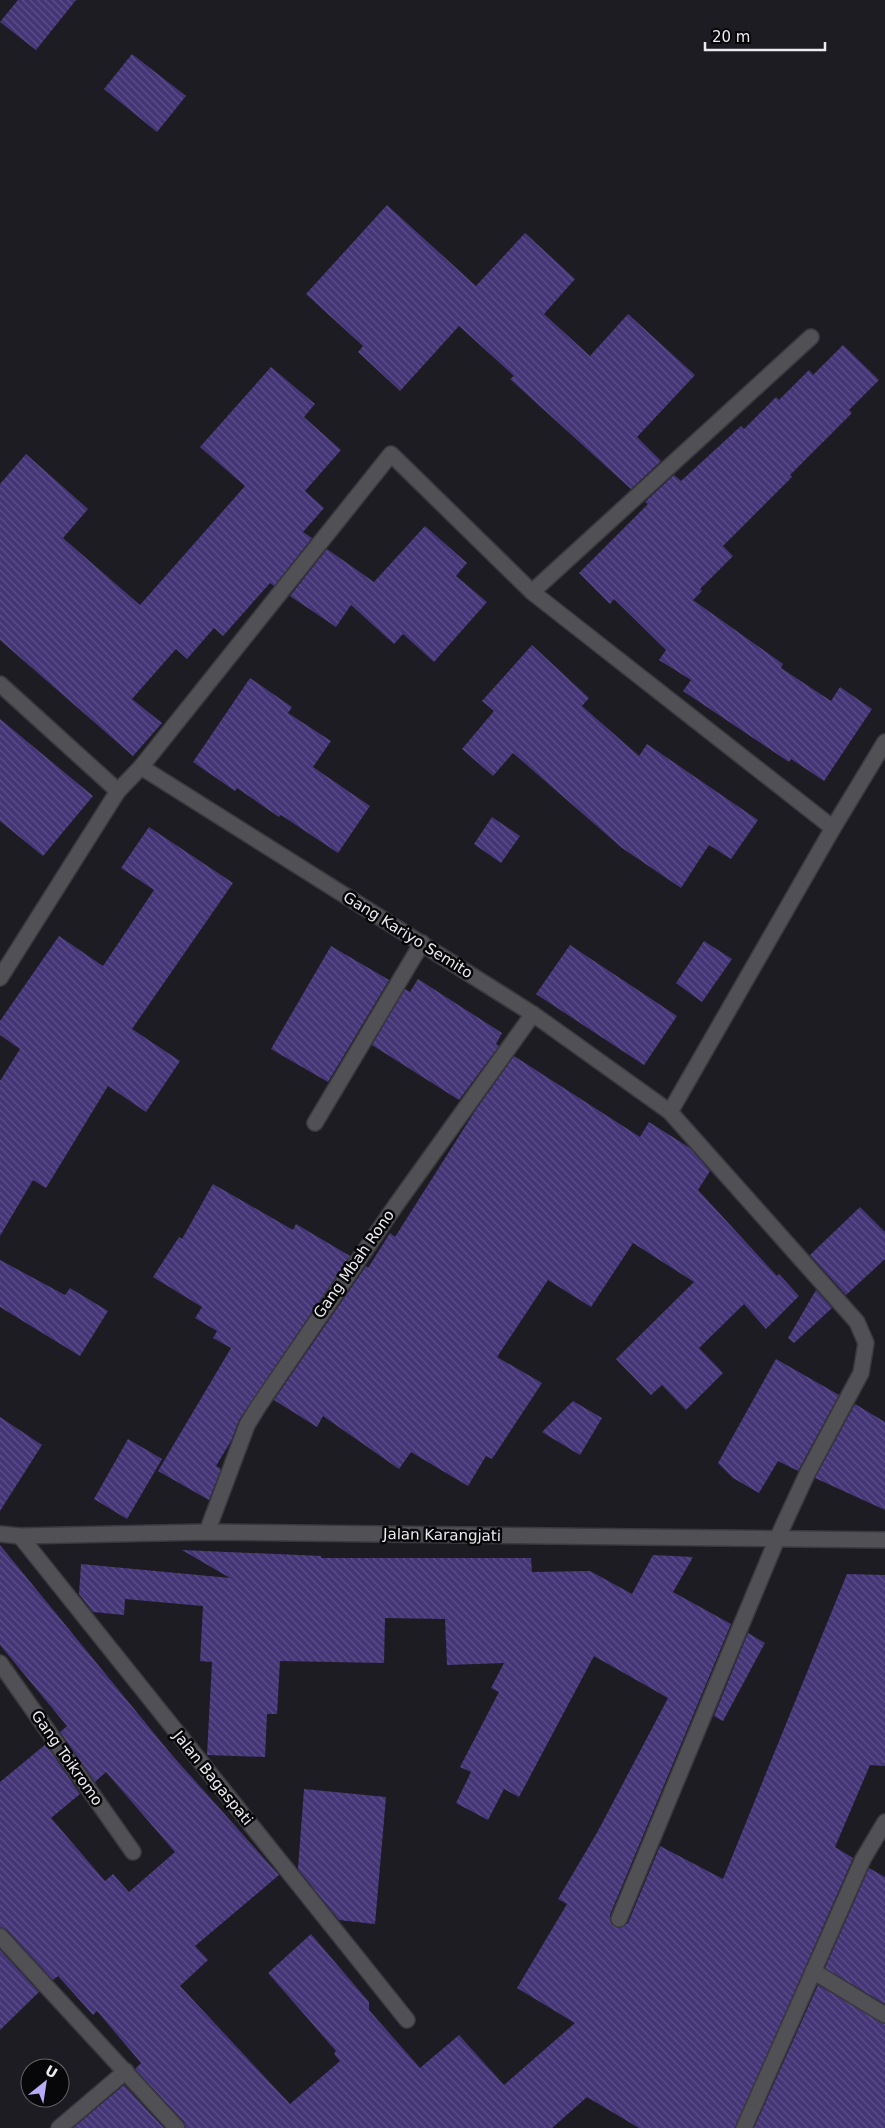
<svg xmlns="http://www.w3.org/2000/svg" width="885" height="2128" viewBox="0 0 885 2128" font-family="'DejaVu Sans',sans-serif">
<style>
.building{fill:url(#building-back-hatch)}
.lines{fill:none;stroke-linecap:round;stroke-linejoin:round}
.minor-casing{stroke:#3a3940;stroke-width:18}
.minor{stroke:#515054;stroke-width:15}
.labels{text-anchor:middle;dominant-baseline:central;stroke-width:5;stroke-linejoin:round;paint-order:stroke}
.street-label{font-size:15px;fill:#ecebf0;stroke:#070709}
</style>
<defs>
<pattern id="building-back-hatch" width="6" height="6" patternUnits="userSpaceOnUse" patternTransform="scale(1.25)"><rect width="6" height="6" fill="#443576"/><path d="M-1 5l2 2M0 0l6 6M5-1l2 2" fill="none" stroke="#5f528a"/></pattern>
</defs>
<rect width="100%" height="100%" fill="#1d1c23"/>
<g class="building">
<polygon points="18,0 76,0 36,50 0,22"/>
<polygon points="132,54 186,96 157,132 104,89"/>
<polygon points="387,205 476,286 525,233 575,279 544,314 590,356 628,314 695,375 637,437 661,461 631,489 510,379 514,376 459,326 400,391 358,352 363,346 306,294"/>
<polygon points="843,345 879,380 849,410 852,413 790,475 792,477 723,546 733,556 700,589 702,591 693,600 783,664 781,668 831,701 840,687 872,709 824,781 791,759 789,762 683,691 691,680 659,660 666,650 614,599 610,604 579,573 648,504 645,502 674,475 681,481 741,426 744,429 776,397 779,400 809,370 813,375"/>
<polygon points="271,367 315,404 304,417 341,450 305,491 324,508 303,532 312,538 274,586 270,583 223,636 214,628 187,659 176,649 132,699 162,723 133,756 0,640 0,484 26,454 88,509 63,538 140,605 245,486 200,447"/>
<polygon points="425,526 467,563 456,576 487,602 434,662 403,634 394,644 351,605 336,627 290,596 327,549 374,582"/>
<polygon points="532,645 589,698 582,706 639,756 647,744 758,820 731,859 709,845 681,888 622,848 513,753 493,776 462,749 494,711 482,701"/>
<polygon points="250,678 292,707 288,713 331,741 313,767 370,806 338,853 281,815 279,817 237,788 235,791 193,762"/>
<polygon points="0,719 93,796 43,856 0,821"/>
<polygon points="492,817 520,836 501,863 474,844"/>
<polygon points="149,827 233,883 132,1029 180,1061 146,1112 108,1086 46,1188 33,1180 0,1236 0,1081 20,1049 0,1035 0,1021 59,936 103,966 154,890 121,868"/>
<polygon points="704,941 732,959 702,1002 676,983"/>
<polygon points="570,945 677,1016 644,1065 536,994"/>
<polygon points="331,946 389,980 328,1082 271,1049"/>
<polygon points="418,979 502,1033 496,1044 499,1046 459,1100 372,1045 405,989 410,992"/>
<polygon points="514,1056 640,1137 649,1122 690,1148 710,1171 698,1190 777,1276 779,1274 799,1296 766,1329 744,1304 699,1348 723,1373 686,1410 662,1385 651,1395 616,1359 694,1282 633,1243 591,1307 548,1280 497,1357 542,1383 492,1459 486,1456 468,1486 411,1452 399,1469 323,1416 317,1427 274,1400 366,1266 368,1268 390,1233 395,1237 475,1111"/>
<polygon points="213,1184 293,1230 296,1224 350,1256 239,1420 231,1441 216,1466 221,1469 209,1500 158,1471 231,1348 213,1338 217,1331 195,1318 202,1307 153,1277 179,1237 182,1239"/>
<polygon points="860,1207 885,1232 885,1259 846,1295 810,1255"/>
<polygon points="0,1260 65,1295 70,1288 108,1311 80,1356 0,1307"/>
<polygon points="816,1290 832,1308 794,1343 788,1338"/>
<polygon points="776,1359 839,1395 798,1471 778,1461 759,1493 733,1478 718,1463"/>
<polygon points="573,1401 602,1418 580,1455 542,1432"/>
<polygon points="855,1404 885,1422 885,1510 815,1478"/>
<polygon points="0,1417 42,1445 0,1511"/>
<polygon points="128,1439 162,1459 127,1519 94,1499"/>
<polygon points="0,1545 171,1754 279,1875 195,1946 208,1960 180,1986 290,2104 340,2061 334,2054 336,2051 268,1973 311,1934 369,2002 369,2010 420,2068 459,2035 504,2085 575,2023 517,1988 567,1904 558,1899 598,1831 668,1698 594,1656 519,1797 504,1789 488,1820 456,1803 471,1772 460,1767 499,1692 491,1688 504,1663 447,1665 445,1619 385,1618 384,1663 280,1661 277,1714 267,1714 265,1757 207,1755 212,1662 200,1661 203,1606 125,1599 124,1615 93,1612 79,1594 81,1564 230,1578 182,1550 321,1556 321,1558 531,1558 532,1572 590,1571 632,1594 653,1555 693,1557 673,1592 731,1624 610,1915 611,1924 620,1928 628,1923 660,1846 723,1879 847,1574 885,1575 885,1766 870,1765 835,1847 853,1858 735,2128 639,2128 587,2097 552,2128 186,2128 184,2122 135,2069 141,2063 97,2011 93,2015 58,1976 53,1980 7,1930 0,1927 0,1782 46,1744 80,1794 51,1818 105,1881 113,1874 129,1892 175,1852 106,1772 95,1782 60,1732 67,1726 0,1645"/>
<polygon points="748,1633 765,1643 723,1721 714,1716"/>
<polygon points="304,1789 386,1797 375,1924 339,1920 298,1869"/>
<polygon points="869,1868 885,1877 885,2004 825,1968"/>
<polygon points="0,1950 39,1992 0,2030"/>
<polygon points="818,1985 885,2024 885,2128 754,2128"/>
<polygon points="124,2085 164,2128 73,2128"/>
</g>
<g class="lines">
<g class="minor-casing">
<g id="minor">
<polyline points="532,592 811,337"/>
<polyline points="0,684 118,791"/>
<polyline points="141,767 533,1014 670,1112"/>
<polyline points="833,828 885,742"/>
<polyline points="0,978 118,791 141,767 391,454 532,592 833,828 670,1112 857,1322 866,1343 861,1373 807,1474 777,1539 619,1919"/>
<polyline points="315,1123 422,943"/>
<polyline points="207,1532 247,1425 258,1407 396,1205 533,1014"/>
<polyline points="0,1534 20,1536 207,1532 885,1540"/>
<polyline points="20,1536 407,2020"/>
<polyline points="0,1663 133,1852"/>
<polyline points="0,1936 177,2128"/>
<polyline points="813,1971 885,2015"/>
<polyline points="59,2128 126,2071"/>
<polyline points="744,2128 863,1859 885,1822"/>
</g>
</g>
<use href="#minor" class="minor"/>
</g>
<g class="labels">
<g class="street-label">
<text transform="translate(408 935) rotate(32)">Gang Kariyo Semito</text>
<text transform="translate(354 1264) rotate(-55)">Gang Mbah Rono</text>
<text transform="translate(442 1535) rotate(1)">Jalan Karangjati</text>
<text transform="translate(67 1758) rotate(55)">Gang Toikromo</text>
<text transform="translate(213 1778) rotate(51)">Jalan Bagaspati</text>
</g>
</g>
<g transform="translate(45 2083) rotate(30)"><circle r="24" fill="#070709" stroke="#636265"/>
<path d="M0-4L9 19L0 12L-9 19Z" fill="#b8abf7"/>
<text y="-8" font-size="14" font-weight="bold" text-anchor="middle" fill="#ecebf0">U</text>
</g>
<path d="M705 42v8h120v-8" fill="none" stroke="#ecebf0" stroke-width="2.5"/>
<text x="712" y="42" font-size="15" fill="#ecebf0" stroke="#070709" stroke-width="4" paint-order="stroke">20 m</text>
</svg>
